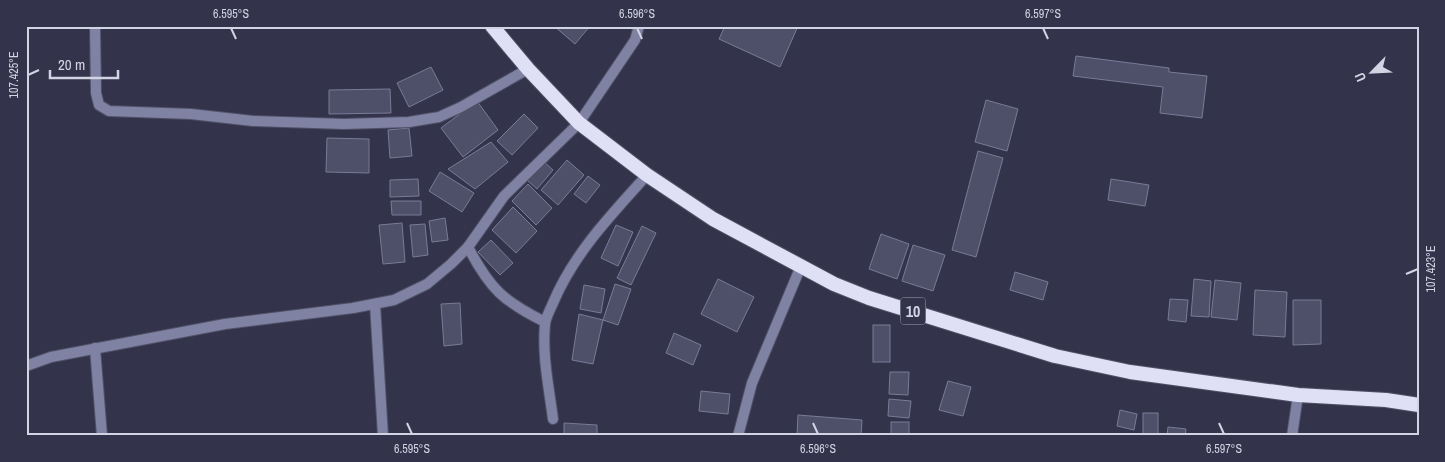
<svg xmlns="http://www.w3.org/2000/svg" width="1445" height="462" viewBox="0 0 1445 462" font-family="'Archivo Narrow',sans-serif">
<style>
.building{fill:#4e506a;stroke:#797b97}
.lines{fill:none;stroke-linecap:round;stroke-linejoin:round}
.service-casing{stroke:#505167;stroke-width:12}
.minor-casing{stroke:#505167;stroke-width:12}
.trunk-casing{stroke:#505167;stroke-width:16}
.service{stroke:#7f82a3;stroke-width:10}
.minor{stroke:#7f82a3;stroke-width:10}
.trunk{stroke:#dfe0f6;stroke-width:14}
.ticks{fill:none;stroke:#d2d4e3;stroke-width:2}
.labels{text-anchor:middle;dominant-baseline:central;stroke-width:4.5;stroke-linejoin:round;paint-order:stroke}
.shield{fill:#33344c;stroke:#a2a4b6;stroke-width:1}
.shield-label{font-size:16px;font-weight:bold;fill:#d2d4e3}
.neatline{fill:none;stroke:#d2d4e3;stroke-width:2}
.ticks-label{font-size:12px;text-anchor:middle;fill:#d2d4e3}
</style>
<rect width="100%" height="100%" fill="#33344c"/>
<g class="building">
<polygon points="554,26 590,26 575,44"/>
<polygon points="725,26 798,26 780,67 719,39"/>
<polygon points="1076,56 1169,68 1169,72 1207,76 1202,118 1160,113 1163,87 1073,76"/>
<polygon points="431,67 443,90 409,107 397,83"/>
<polygon points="390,89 391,113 329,114 329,90"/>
<polygon points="986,100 1018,109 1007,151 975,142"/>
<polygon points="477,101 498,130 463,157 441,128"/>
<polygon points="524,114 538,128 512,155 497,141"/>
<polygon points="409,128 412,156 390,158 388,130"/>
<polygon points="327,138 369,139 369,173 326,172"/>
<polygon points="491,142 508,162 475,189 448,169"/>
<polygon points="978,151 1003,158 976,257 952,250"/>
<polygon points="567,160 584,175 558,205 541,190"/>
<polygon points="543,161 553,170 537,189 527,180"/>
<polygon points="440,172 474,193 462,212 429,191"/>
<polygon points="588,176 600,185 586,203 574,194"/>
<polygon points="418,179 419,196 390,197 390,180"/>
<polygon points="1111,179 1149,185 1145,206 1108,200"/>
<polygon points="528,184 552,208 536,225 512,201"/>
<polygon points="391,201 421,201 421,215 392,215"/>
<polygon points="513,207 537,231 516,253 492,230"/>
<polygon points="445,218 448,240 432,242 429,221"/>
<polygon points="402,223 405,262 383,264 379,225"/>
<polygon points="425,224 428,255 413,257 410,225"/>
<polygon points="616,225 633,232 618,266 601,258"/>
<polygon points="642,226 656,233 631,285 617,278"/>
<polygon points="881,234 909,244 897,279 869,269"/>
<polygon points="491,240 513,263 500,275 478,252"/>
<polygon points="913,245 945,255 933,291 902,281"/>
<polygon points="1015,272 1048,282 1043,300 1010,290"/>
<polygon points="718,279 754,297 737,332 701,314"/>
<polygon points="1194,279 1211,281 1209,317 1191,316"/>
<polygon points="1215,280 1241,283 1237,320 1211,317"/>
<polygon points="615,284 631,289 618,325 603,320"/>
<polygon points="584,285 605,289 601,313 580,309"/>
<polygon points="1255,290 1287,292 1285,337 1253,335"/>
<polygon points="1170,299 1188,300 1186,322 1168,320"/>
<polygon points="1293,300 1321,300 1321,344 1293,345"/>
<polygon points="460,303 462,344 444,346 441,304"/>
<polygon points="579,314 603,320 593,364 572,360"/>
<rect x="873" y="325" width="17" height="37"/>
<polygon points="674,333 701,345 693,365 666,353"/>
<polygon points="890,372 909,372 908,395 889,394"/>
<polygon points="948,381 971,387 963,416 939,410"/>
<polygon points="701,391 730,394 728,414 699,411"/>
<polygon points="889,399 911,401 909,418 888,416"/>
<polygon points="1120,410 1137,414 1134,430 1117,426"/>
<rect x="1143" y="413" width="15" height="23"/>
<polygon points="798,415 862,420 861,436 797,436"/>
<rect x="891" y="422" width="18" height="14"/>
<polygon points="564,423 597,425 597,436 564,436"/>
<polygon points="1168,427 1186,429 1185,436 1167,436"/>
</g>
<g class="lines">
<g class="service-casing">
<g id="service">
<polyline points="579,123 635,40 639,26"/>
<polyline points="1292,436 1298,395"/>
</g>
</g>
<g class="minor-casing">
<g id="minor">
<polyline points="95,26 96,93 99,105 109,111 191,114 253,121 344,124 409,122 439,117 461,107 528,69"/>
<path d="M468 247C490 289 503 301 545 322"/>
<polyline points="375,304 383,436"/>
<polyline points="95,348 102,436"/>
<polyline points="26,366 51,357 225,324 353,308 394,300 427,284 451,264 468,247 504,196 579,123"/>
<path d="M553 419C549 388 542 356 545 324 546 317 550 310 553 303 574 253 611 215 647 175"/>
<polyline points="738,436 752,383 801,266"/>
</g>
</g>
<g class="trunk-casing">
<polyline id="trunk" points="492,26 528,69 579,123 647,175 713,219 834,284 869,298 1055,356 1130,372 1298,395 1386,400 1419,405"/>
</g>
<use href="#service" class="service"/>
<use href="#minor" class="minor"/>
<use href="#trunk" class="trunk"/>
</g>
<path class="ticks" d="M231 28 236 39M637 28 642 39M1043 28 1048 39M28 75 39 70M1406 274 1418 269M407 423 412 434M813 423 818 434M1219 423 1224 434"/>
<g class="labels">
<rect class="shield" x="900.5" y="297.5" width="25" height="27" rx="4"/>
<g class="shield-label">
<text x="913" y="311">10</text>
</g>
</g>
<rect width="1445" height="462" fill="none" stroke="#33344c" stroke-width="55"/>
<g transform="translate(1372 72) rotate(246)" stroke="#33344c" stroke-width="4" paint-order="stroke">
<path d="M0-4L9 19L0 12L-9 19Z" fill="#d2d4e3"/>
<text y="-8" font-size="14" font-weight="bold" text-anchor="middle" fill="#d2d4e3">U</text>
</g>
<path d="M50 70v8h68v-8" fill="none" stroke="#d2d4e3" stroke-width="2.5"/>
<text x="58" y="70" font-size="15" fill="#d2d4e3" stroke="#33344c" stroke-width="4" paint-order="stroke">20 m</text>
<rect x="28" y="28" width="1390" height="406" class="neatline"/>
<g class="ticks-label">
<text x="231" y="18">6.595°S</text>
<text x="637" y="18">6.596°S</text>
<text x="1043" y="18">6.597°S</text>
<text transform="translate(14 75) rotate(-90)" y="4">107.425°E</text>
<text transform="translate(1431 269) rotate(-90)" y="4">107.423°E</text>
<text x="412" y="453">6.595°S</text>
<text x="818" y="453">6.596°S</text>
<text x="1224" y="453">6.597°S</text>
</g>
</svg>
